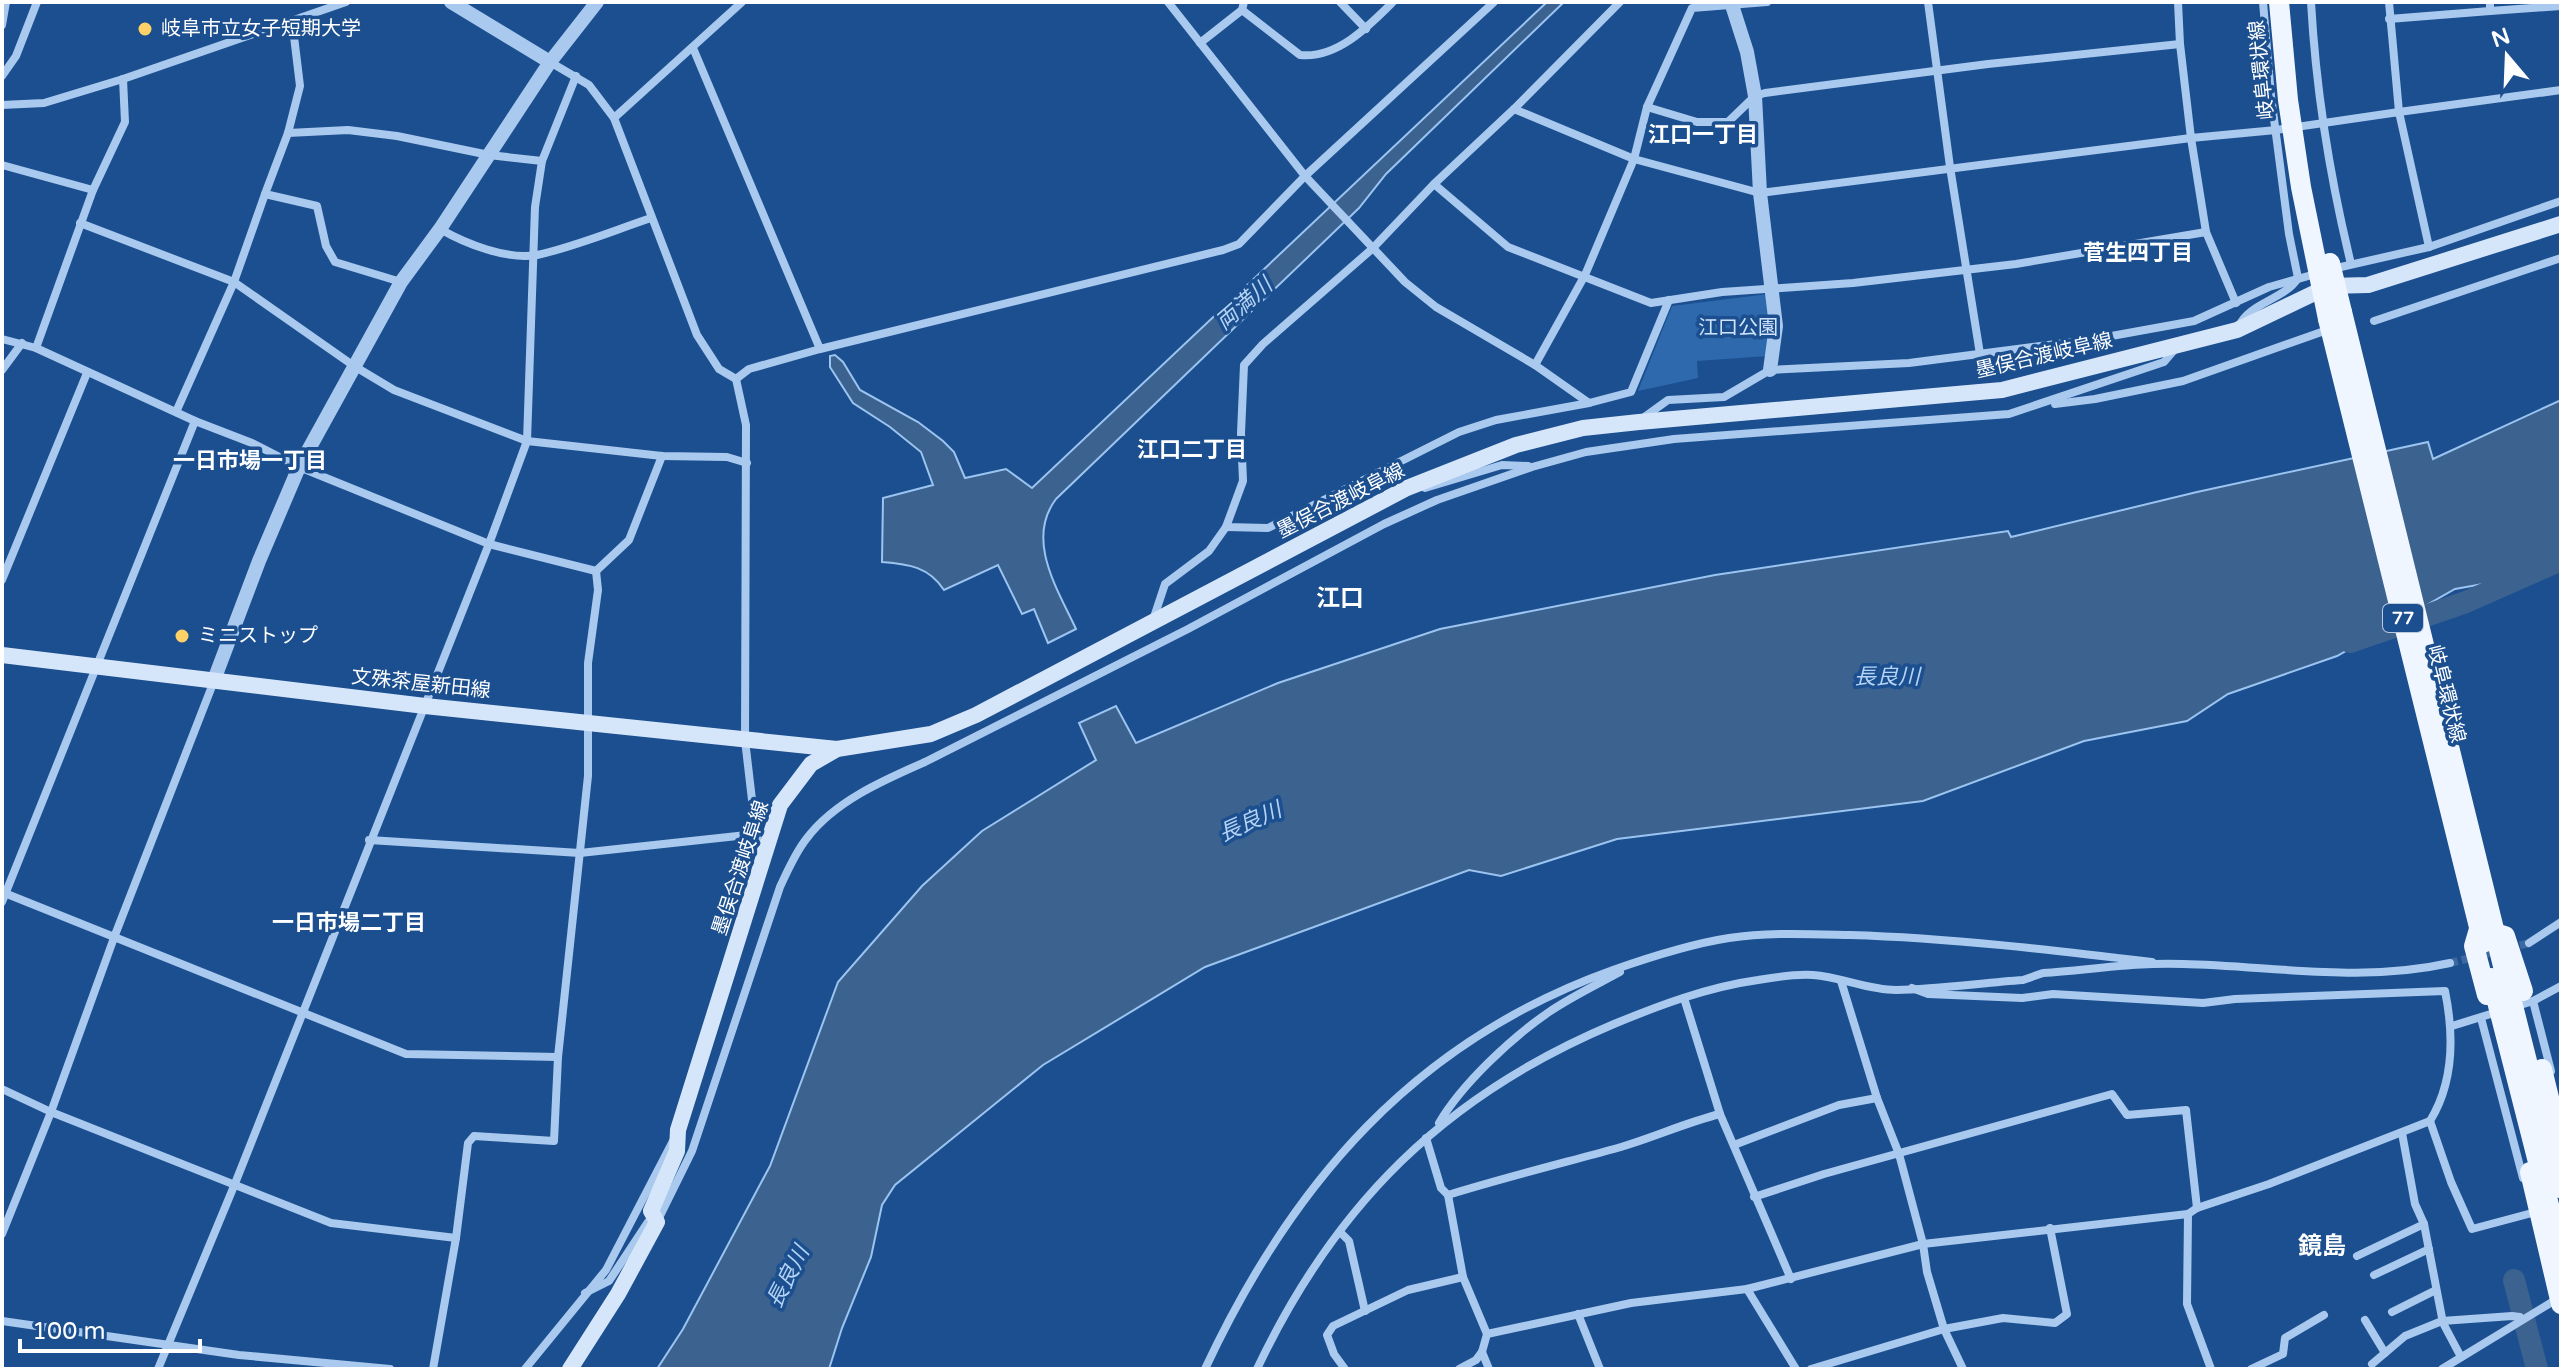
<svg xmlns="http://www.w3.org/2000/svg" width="2563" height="1371" viewBox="0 0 2563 1371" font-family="'Varela Round','Noto Sans JP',sans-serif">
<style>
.green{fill:#2e69ad}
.water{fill:#3c6290;stroke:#9cc4f0;stroke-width:2}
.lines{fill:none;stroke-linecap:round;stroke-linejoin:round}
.river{stroke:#3c6290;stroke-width:22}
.minor-tunnel{stroke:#3d69a0;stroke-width:8;stroke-dasharray:8 4;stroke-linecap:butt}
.minor{stroke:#a9c9ee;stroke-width:8}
.tertiary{stroke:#a9c9ee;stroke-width:14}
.secondary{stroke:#d6e6fa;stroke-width:16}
.primary{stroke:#f0f6ff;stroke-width:20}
.primary-bridge{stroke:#f0f6ff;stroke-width:20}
.poi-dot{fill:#ffd166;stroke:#1b4f8f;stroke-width:3}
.labels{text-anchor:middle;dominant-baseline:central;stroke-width:7;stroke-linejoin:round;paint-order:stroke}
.shield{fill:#1b4f8f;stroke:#bbcadd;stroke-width:2}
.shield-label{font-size:18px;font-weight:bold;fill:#fff}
.poi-label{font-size:20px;fill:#fff;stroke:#1b4f8f;text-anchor:start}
.street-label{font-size:20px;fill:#fff;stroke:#1b4f8f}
.park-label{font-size:20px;fill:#cfe3fa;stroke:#1b4f8f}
.neighbourhood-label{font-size:22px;font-weight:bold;fill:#fff;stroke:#1b4f8f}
.water-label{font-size:22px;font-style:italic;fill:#b5d3f5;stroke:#1b4f8f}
.quarter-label{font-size:24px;font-weight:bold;fill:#fff;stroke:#1b4f8f}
</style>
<rect width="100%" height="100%" fill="#1b4f8f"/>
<polygon class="green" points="1768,294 1768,356 1697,361 1698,378 1638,391 1672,306"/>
<g class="water">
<path d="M1547 2H1564L1386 174 1359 208 1056 499C1025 540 1058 590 1076 629L1048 643 1034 609 1022 614 998 565 944 590C929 567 909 564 882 562L883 498 933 485 921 452 890 427 853 403 830 367V356L835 355 843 362 860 390 918 422 943 441 954 452 965 478 1006 469 1032 488Z"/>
<polygon points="2561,400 2561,570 2455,589 2337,656 2228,694 2187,721 2084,741 1923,801 1617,839 1501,876 1469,870 1205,967 1043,1065 895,1185 882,1205 871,1257 842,1328 829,1369 657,1369 683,1329 770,1166 838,982 922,886 982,831 1096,760 1079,723 1116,706 1136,743 1278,683 1440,629 1715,575 2008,531 2011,537 2197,492 2428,442 2433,459"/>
</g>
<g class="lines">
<g class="river">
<polyline points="2350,642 2466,602 2561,560"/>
<polyline points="2514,1280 2537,1369"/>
</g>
<polyline class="minor-tunnel" points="2450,963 2529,943"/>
<g class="minor">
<polyline points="742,2 614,118 697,335 719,369 736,379 746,425 745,740 756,834"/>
<polyline points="1168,2 1305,176 1405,282 1436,307 1535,365 1589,403 1631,392 1669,300"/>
<polyline points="1340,2 1366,29"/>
<polyline points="1928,2 1950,167 1980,354"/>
<polyline points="2178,2 2180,44 2191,138 2276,130 2399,112 2429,247"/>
<path d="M2311 2C2316 91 2330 178 2351 264"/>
<polyline points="2389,2 2399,112 2561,90"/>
<polyline points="2490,2 2490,11 2561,6"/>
<path d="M1242 10 1300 55C1337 59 1369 26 1393 2"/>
<polyline points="2389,19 2490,11"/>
<polyline points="292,20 300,86 288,133 265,194 317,206 326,246 335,262 401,282"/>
<polyline points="2,25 6,2"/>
<polyline points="1200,43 1242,10 1244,2"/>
<polyline points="693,48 820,349"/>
<polyline points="550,62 589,85 614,118"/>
<polyline points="2,76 16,56 37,2"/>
<polyline points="2,105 44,103 123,79 346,2"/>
<polyline points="1647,107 1697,122 1728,122 1755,96 1765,93 1988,64 2180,44"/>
<polyline points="1514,109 1634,159 1760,193 2191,138 2206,232 2236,303"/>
<polyline points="288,133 348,130 397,136 489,155 542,161 576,76"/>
<polyline points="2,165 93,190"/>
<polyline points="1434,184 1508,247 1651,303 1722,292 1853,283 2016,264 2206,232"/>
<polyline points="80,223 234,282 354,366 394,390 527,441 662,456 727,457 747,463"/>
<path d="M440 229C466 244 507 260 537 255 574 247 615 230 651 218"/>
<polyline points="2332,269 2429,247 2561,201"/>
<polyline points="2374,321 2561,258"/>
<path d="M2239 326C2250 302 2284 300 2298 278L2289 234 2271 96 2263 2"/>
<polyline points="2,339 36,348 195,421 252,443 299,467 489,544 596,571"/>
<polyline points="36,348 93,190 125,122 123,79"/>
<polyline points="1535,365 1585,275 1634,159 1647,107 1692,8 1767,2"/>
<polyline points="2,370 22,343"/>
<polyline points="736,379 749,369 820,349 1223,250 1239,244 1305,176 1494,2"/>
<polyline points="1589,403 1496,420 1459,432 1268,528 1226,527 1243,481 1241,433 1244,365 1263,344 1372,249 1434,184 1514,109 1620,2"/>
<polyline points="2055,404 2095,399 2183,381 2330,329"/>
<polyline points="176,412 234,282 265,194"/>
<polyline points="1643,418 1668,400 1724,397 1770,370 1909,363 2095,339 2194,321 2269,287 2319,273"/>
<polyline points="1425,488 1502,465 1528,466"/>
<polyline points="596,571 629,540 662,456"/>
<polyline points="2,580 87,373"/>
<polyline points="1153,620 1165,584 1209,551 1226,527"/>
<polyline points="369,840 580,853 756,834 762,853"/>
<polyline points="2,892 406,1054 558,1057"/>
<polyline points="2,902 195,421"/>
<polyline points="2529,943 2561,922"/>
<polyline points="1841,981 1877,1098 1899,1154 1923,1244 1927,1272 1944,1329 1963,1369"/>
<polyline points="1684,998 1720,1114 1791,1279"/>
<polyline points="2533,1001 2551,1071"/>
<polyline points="2514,1007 2533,1001 2561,986"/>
<polyline points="2481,1018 2523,1178"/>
<polyline points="2452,1026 2497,1012"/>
<polyline points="2,1089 51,1112 331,1223 456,1238"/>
<polyline points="2430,1121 2451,1182 2472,1229 2532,1213"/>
<path d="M1439 1123C1462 1084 1511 1038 1549 1012 1571 997 1596 985 1620 972"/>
<polyline points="2402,1133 2415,1204 2424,1224 2443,1323 2461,1357"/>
<polyline points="1426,1138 1441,1188 1448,1195 1463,1277 1487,1334 1482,1352 1476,1360 1459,1369"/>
<polyline points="1734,1145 1839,1105 1877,1098"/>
<path d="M1448 1195C1503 1178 1559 1164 1614 1149 1650 1139 1684 1123 1720 1114"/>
<polyline points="1754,1197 1824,1174 2112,1094 2127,1115 2186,1110 2197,1208"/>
<polyline points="2188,1214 2187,1304 2211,1369"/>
<polyline points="1340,1232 1349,1241 1365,1311"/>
<polyline points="2,1234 51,1112 115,935 214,681"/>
<polyline points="2357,1256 2424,1224"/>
<polyline points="2374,1275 2429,1249"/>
<polyline points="1747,1289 1796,1369"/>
<path d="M585 1293 609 1281 648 1222H657L692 1151 780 887C788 870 795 853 807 838 835 801 884 780 925 762L1188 629 1384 524 1437 500 1532 467 1586 452 1674 439 2009 414 2164 362 2176 348"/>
<polyline points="2392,1312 2436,1290"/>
<polyline points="1578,1314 1600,1369"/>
<polyline points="2365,1320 2385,1353"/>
<polyline points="2,1321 239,1355 390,1369"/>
<path d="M1487 1334 1631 1303 1747 1289 1923 1244 2188 1214 2197 1208 2269 1184 2430 1121C2454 1082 2454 1035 2445 991L2235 999 2203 1003 2053 994 2022 998 1928 994 1912 988"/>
<polyline points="1482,1352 1489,1369"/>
<polyline points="2372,1364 2405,1336 2442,1321 2512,1316 2520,1317 2521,1320"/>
<polyline points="158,1369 234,1186 489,544 527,441 535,207 542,161"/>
<polyline points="433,1369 456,1238 468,1143 474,1136 554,1141 558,1057 588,776 588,663 598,590 596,571"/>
<polyline points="525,1369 606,1270 674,1139"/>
<path d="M1205 1369C1292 1183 1414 1041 1613 970 1650 957 1690 944 1729 938 1770 932 1810 934 1850 935 1951 938 2052 950 2152 962"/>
<path d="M1257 1369C1335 1204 1445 1095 1614 1024 1660 1005 1708 987 1758 980 1775 977 1796 974 1813 975 1841 977 1868 990 1896 990 1938 989 1981 983 2023 980L2043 973C2089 970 2137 962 2183 964 2273 966 2361 983 2450 963"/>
<polyline points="1345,1369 1334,1354 1327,1335 1333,1326 1408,1290 1463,1277"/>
<polyline points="1811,1369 1944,1329 2003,1318 2055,1323 2067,1314 2050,1228"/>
<polyline points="2251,1369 2283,1354 2285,1338 2324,1315"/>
<polyline points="2442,1369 2557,1299"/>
</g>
<g class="tertiary">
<polyline points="451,2 550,62"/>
<polyline points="1731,2 1747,52 1755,96 1760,193 1776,326 1770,370"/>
<polyline points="214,680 259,561 299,467 401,282 440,229 550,62 597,2"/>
</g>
<g class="secondary">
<polyline points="2,655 425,706 837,749"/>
<polyline points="570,1369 618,1294 657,1222 651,1211 677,1151 678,1130 780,805 811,764 837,749 931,734 976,715 1407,488 1516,445 1583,428 1639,422 2002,390 2237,330 2329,286 2368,285 2561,224"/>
</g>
<g class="primary">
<polyline points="2342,312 2505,974"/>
<polyline points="2328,319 2483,943"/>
<polyline points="2542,1069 2561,1147"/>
<polyline points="2530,1172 2561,1304"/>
</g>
<g class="primary-bridge">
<polyline points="2279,2 2288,100 2301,187 2328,319"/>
<polyline points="2330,263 2342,312"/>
<polyline points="2479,929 2474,946 2487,995"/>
<polyline points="2495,933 2505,936 2523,991"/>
<polyline points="2505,974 2559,1188"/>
<polyline points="2491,978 2561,1252"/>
</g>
</g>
<g class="poi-dot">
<circle cx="145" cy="29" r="8"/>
<circle cx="182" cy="636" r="8"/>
</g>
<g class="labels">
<rect class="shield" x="2383" y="604" width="40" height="28" rx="6"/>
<g class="shield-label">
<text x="2403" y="618">77</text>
</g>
<g class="poi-label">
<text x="161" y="29">岐阜市立女子短期大学</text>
<text x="198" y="636">ミニストップ</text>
</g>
<g class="street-label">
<text transform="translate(2262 70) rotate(-96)">岐阜環状線</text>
<text transform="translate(2044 356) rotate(-13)">墨俣合渡岐阜線</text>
<text transform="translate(1341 501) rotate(-27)">墨俣合渡岐阜線</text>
<text transform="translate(421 684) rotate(6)">文殊茶屋新田線</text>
<text transform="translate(2446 694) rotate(76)">岐阜環状線</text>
<text transform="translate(741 868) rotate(-72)">墨俣合渡岐阜線</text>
</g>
<g class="park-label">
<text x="1738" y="328">江口公園</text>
</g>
<g class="neighbourhood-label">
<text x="1703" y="135">江口一丁目</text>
<text x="2138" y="253">菅生四丁目</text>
<text x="1192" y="450">江口二丁目</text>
<text x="250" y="461">一日市場一丁目</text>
<text x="349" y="923">一日市場二丁目</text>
</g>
<g class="water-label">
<text transform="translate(1244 304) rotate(-41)">両満川</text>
<text x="1887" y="677">長良川</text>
<text transform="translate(1250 822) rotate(-24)">長良川</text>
<text transform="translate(788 1277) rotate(-63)">長良川</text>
</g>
<g class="quarter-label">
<text x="1340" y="598">江口</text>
<text x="2322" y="1246">鏡島</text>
</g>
</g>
<rect width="2563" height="1371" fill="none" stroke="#ffffff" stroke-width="8"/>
<g transform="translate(2507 56) rotate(341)" stroke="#1b4f8f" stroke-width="6" paint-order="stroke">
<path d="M0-6L14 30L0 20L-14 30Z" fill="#ffffff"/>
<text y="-12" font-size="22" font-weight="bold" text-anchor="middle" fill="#ffffff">N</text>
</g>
<path d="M20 1339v12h180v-12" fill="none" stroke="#ffffff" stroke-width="4"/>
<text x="32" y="1339" font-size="24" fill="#ffffff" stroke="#1b4f8f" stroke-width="6" paint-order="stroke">100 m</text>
</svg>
